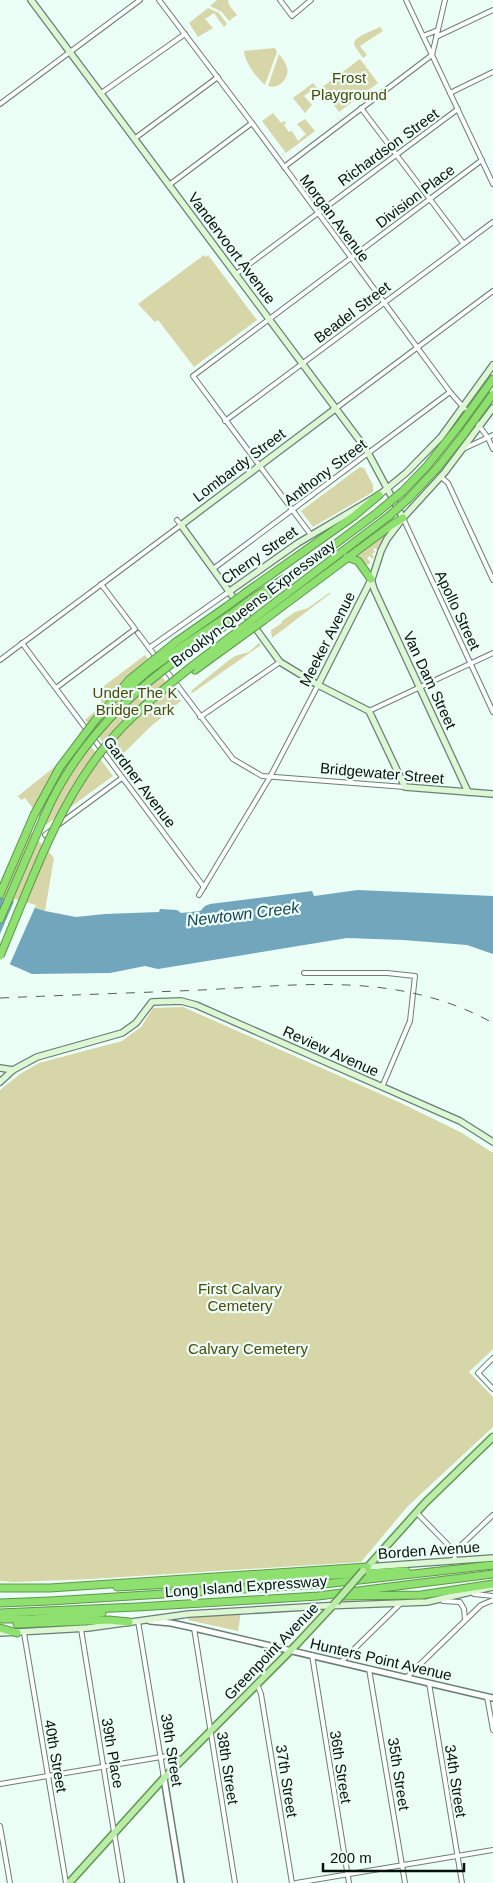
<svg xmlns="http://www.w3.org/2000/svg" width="493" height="1883" viewBox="0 0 493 1883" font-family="Arial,sans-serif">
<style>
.green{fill:#d6d6a8}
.water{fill:#71a6bd}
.pier{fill:#ecfff7}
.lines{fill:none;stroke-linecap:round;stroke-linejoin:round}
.minor-casing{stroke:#697f76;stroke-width:6}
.tertiary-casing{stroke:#697f76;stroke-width:8}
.secondary-casing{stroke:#697f76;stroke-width:8}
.primary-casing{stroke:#5f974d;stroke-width:9}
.motorway-casing{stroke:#5f974d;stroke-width:9}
.minor{stroke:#fff;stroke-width:4}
.tertiary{stroke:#fff;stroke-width:5}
.secondary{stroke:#ddf6d4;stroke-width:5.5}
.primary{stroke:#bbeca9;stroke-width:6}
.motorway{stroke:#8ee06f;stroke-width:7}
.rail{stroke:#54605b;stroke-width:1;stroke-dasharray:9 9;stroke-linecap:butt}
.primary-bridge-casing{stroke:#5f974d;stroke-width:9;stroke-linecap:butt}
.motorway-bridge-casing{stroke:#5f974d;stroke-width:9;stroke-linecap:butt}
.primary-bridge{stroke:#bbeca9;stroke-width:6}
.motorway-bridge{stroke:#8ee06f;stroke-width:7}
.labels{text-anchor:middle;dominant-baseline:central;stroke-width:4.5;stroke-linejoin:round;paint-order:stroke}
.park-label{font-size:15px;fill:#4a480e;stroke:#ecfff7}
.street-label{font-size:15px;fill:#08100d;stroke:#ecfff7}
.water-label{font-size:16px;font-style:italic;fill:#144254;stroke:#ecfff7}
</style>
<rect width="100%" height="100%" fill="#ecfff7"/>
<g class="green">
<polygon points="217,0 228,0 229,5 237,15 233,18 231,17 232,19 229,21 222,12 210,6"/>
<polygon points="208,8 219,13 227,24 224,27 214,13 205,19 213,28 198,37 189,23"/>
<polygon points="380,27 383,31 360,46 367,55 363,58 354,45 355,40 362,35"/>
<path d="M275 48 277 52 265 85C256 77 245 63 244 51Z"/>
<path d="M279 54C281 57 285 61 286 65 291 76 282 86 272 87L268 86Z"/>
<polygon points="360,59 378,83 339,112 321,88"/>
<polygon points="313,83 319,90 315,93 312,90 304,96 312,105 305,113 293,98"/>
<polygon points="273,113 281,123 284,121 286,123 284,125 289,132 292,131 298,141 306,134 297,124 305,119 315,131 286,153 262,121"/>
<polygon points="204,255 206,257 208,255 257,320 194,367 158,320 155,322 138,304"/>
<polygon points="360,467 364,468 373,485 373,492 313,527 301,511"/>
<polygon points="391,528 392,530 380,551 375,548 373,549 375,552 372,554 374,557 372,559 370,556 367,558 371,563 366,565 357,555"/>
<polygon points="329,593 331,593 272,638 271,630 282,623 282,621 295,612 308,608"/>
<polygon points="259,643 261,645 191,694 192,690 229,660 235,656 249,652"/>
<polygon points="145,655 181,701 149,728 117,760 85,720 100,706 104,686"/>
<polygon points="87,741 113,776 46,825 25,798 21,800 18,796"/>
<path d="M29 830 54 858 45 911 0 897C0 872 16 850 29 830Z"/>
<polygon points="183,1007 401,1103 462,1133 493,1153 493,1349 469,1372 493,1397 493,1427 408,1506 361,1562 91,1579 15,1582 0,1581 0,1090 20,1074 39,1063 122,1041 141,1027 153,1008"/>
<polygon points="241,1612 238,1631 188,1620 188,1618"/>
</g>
<polygon class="water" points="358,890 493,896 493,954 467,945 403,940 347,938 158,969 145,966 110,973 32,974 0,960 0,897 45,911 76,917 105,914 159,912 160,909 177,910 181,913 200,911 205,906 210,904 312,891 314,896"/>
<polygon class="pier" points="15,899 36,905 9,966 0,963 0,934"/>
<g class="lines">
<g class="minor-casing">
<g id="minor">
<polyline points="159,0 252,123 450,392 478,424 488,438 493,449"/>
<polyline points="280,0 292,16 311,0"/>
<polyline points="406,0 493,184"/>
<polyline points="423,36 438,30"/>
<polyline points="436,37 493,10"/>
<polyline points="432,55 445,0"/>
<polyline points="450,93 493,72"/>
<polyline points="100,94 185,34"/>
<polyline points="0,104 140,0"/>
<polyline points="361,108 463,243"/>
<polyline points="134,139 218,77"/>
<polyline points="284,167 432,55"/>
<polyline points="169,185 252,123"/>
<polyline points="236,274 458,109"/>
<polyline points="335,409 493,291"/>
<polyline points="225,421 493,222"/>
<polyline points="463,449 493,435"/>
<polyline points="441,477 448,483 493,580"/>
<polyline points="403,518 493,712"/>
<polyline points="311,535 193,376 482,160"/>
<polyline points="213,569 450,392"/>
<polyline points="138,633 156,657"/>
<polyline points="22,643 204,887"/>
<polyline points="149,648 230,591"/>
<polyline points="0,660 181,525 177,520"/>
<polyline points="165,669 233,759 262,776 405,787"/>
<polyline points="56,688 135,629 101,584"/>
<polyline points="369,711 493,653"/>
<polyline points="200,717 280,662"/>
<polyline points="58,825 122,778"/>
<polyline points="45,835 52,830"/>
<polyline points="199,895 270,777 318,685"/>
<polyline points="304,973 387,973 415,976 410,1021 382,1087"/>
<polyline points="493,1358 478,1373 493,1389"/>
<polyline points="416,1512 454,1551 455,1561"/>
<polyline points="454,1552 493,1515"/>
<polyline points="474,1594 493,1596"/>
<polyline points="443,1601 460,1602 464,1609 465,1619"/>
<polyline points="138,1621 164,1778"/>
<polyline points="194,1628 235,1883"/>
<polyline points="81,1629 122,1881"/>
<polyline points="24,1633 66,1883"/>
<polyline points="312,1655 349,1883"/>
<polyline points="341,1662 401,1603"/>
<polyline points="369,1669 405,1883"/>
<polyline points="406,1678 481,1605 493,1600"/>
<polyline points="429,1683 462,1883"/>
<polyline points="257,1684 261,1694 292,1883"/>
<polyline points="487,1697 493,1730"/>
<polyline points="0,1784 173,1755 182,1760"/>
<polyline points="0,1826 10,1883"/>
<polyline points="296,1883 493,1850"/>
</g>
</g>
<g class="tertiary-casing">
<g id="tertiary">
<polyline points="150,1621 171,1623 194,1628 493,1698"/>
<polyline points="164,1778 181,1883"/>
</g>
</g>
<g class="secondary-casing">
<g id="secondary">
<polyline points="31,0 366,449 403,518"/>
<polyline points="335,409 181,525 280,662 318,685 369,711 405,787 493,794"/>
<polyline points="371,579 374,589 468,792"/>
<polyline points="230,591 298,543 379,495 407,472 441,437 493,365"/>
<polyline points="318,685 373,576 381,551 387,539 403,518 445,472 493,408"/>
<polyline points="0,1068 13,1070"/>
<polyline points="0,1082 13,1070 37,1057 122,1033 136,1023 152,1002 181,1001 196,1005 460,1121 493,1142"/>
<polyline points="367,1567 493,1558"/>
<polyline points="0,1633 88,1628 189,1614 323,1606 427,1602 493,1587"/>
</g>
</g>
<g class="primary-casing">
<g id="primary">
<polyline points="364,1571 425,1503 493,1437"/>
<polyline points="69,1883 164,1778 296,1645 336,1602"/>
</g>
</g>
<g class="motorway-casing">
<g id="motorway">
<polyline points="469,412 493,379"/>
<polyline points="403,491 427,466 458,427"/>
<polyline points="408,499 438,467 464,434"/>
<polyline points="347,557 358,561 371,579"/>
<polyline points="245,593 354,516 379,495"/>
<polyline points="250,600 285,578"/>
<polyline points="254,605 378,512"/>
<polyline points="260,614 389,516"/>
<polyline points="264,620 393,524 403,518"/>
<polyline points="176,642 226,607"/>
<polyline points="180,648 231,614"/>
<polyline points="184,655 234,619"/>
<polyline points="192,666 242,628"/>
<polyline points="195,670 246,633"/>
<polyline points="94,722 107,707"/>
<polyline points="0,894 34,815"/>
<polyline points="0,919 44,817"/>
<polyline points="117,1587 406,1571"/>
<polyline points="0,1588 50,1588 367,1567"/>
<polyline points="344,1596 421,1595 493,1584"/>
<polyline points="0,1603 50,1601 324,1584 493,1565"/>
<polyline points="0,1613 137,1607 318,1596 493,1574"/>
<polyline points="0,1619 33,1619 102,1613"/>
<polyline points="17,1624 109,1620 129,1622"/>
<polyline points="0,1628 17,1633"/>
</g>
</g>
<use href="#minor" class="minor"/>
<use href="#tertiary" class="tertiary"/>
<use href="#secondary" class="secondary"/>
<use href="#primary" class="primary"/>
<use href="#motorway" class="motorway"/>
<path class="rail" d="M0 998C67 995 134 993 201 990 303 985 399 971 493 1023"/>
<g class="primary-bridge-casing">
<polyline id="primary-bridge" points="336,1602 363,1571"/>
</g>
<g class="motorway-bridge-casing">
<g id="motorway-bridge">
<polyline points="458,427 469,412"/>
<polyline points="464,434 493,394"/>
<polyline points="378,512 403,491"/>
<polyline points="389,516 408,499"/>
<polyline points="226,607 245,593"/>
<polyline points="231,614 250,600"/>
<polyline points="234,619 254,605"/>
<polyline points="242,628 260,614"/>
<polyline points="246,633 264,620"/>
<polyline points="118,697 147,672 180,648"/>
<polyline points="107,707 129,680 176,642"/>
<polyline points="34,815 60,767 94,722"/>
<path d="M44 817C73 750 125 696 184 655"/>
<path d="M0 956C31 883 57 804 108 743 133 713 163 690 192 666"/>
</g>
</g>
<use href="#primary-bridge" class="primary-bridge"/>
<use href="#motorway-bridge" class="motorway-bridge"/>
</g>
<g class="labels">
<g class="park-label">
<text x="349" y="77">Frost<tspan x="349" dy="17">Playground</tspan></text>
<text x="135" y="692">Under The K<tspan x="135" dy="17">Bridge Park</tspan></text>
<text x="240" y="1288">First Calvary<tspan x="240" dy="17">Cemetery</tspan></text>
<text x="248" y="1348">Calvary Cemetery</text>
</g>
<g class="street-label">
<text transform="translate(388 147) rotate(-36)">Richardson Street</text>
<text transform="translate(415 196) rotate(-37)">Division Place</text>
<text transform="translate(335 218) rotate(53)">Morgan Avenue</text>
<text transform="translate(232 248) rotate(53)">Vandervoort Avenue</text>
<text transform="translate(352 312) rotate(-37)">Beadel Street</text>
<text transform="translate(239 465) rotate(-37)">Lombardy Street</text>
<text transform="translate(325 472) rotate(-37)">Anthony Street</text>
<text transform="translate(259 555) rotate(-35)">Cherry Street</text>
<text transform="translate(253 603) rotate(-37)">Brooklyn-Queens Expressway</text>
<text transform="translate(458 610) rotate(65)">Apollo Street</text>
<text transform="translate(327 639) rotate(-63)">Meeker Avenue</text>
<text transform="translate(430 680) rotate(65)">Van Dam Street</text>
<text transform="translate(382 773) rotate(5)">Bridgewater Street</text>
<text transform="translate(140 782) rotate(53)">Gardner Avenue</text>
<text transform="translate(331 1051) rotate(24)">Review Avenue</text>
<text transform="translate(429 1550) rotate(-4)">Borden Avenue</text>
<text transform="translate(246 1586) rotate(-4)">Long Island Expressway</text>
<text transform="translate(271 1651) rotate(-46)">Greenpoint Avenue</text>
<text transform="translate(381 1659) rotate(13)">Hunters Point Avenue</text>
<text transform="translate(172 1750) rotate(81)">39th Street</text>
<text transform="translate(113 1753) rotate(80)">39th Place</text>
<text transform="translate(56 1756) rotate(80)">40th Street</text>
<text transform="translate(341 1767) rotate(81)">36th Street</text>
<text transform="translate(228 1768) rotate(81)">38th Street</text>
<text transform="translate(399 1774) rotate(81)">35th Street</text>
<text transform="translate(287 1781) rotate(81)">37th Street</text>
<text transform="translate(456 1781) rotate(81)">34th Street</text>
</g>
<g class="water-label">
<text transform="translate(243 914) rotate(-7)">Newtown Creek</text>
</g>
</g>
<path d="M323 1863v8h141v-8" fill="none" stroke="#08100d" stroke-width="2.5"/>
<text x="330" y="1863" font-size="15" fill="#08100d" stroke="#ecfff7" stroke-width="4" paint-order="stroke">200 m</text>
</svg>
